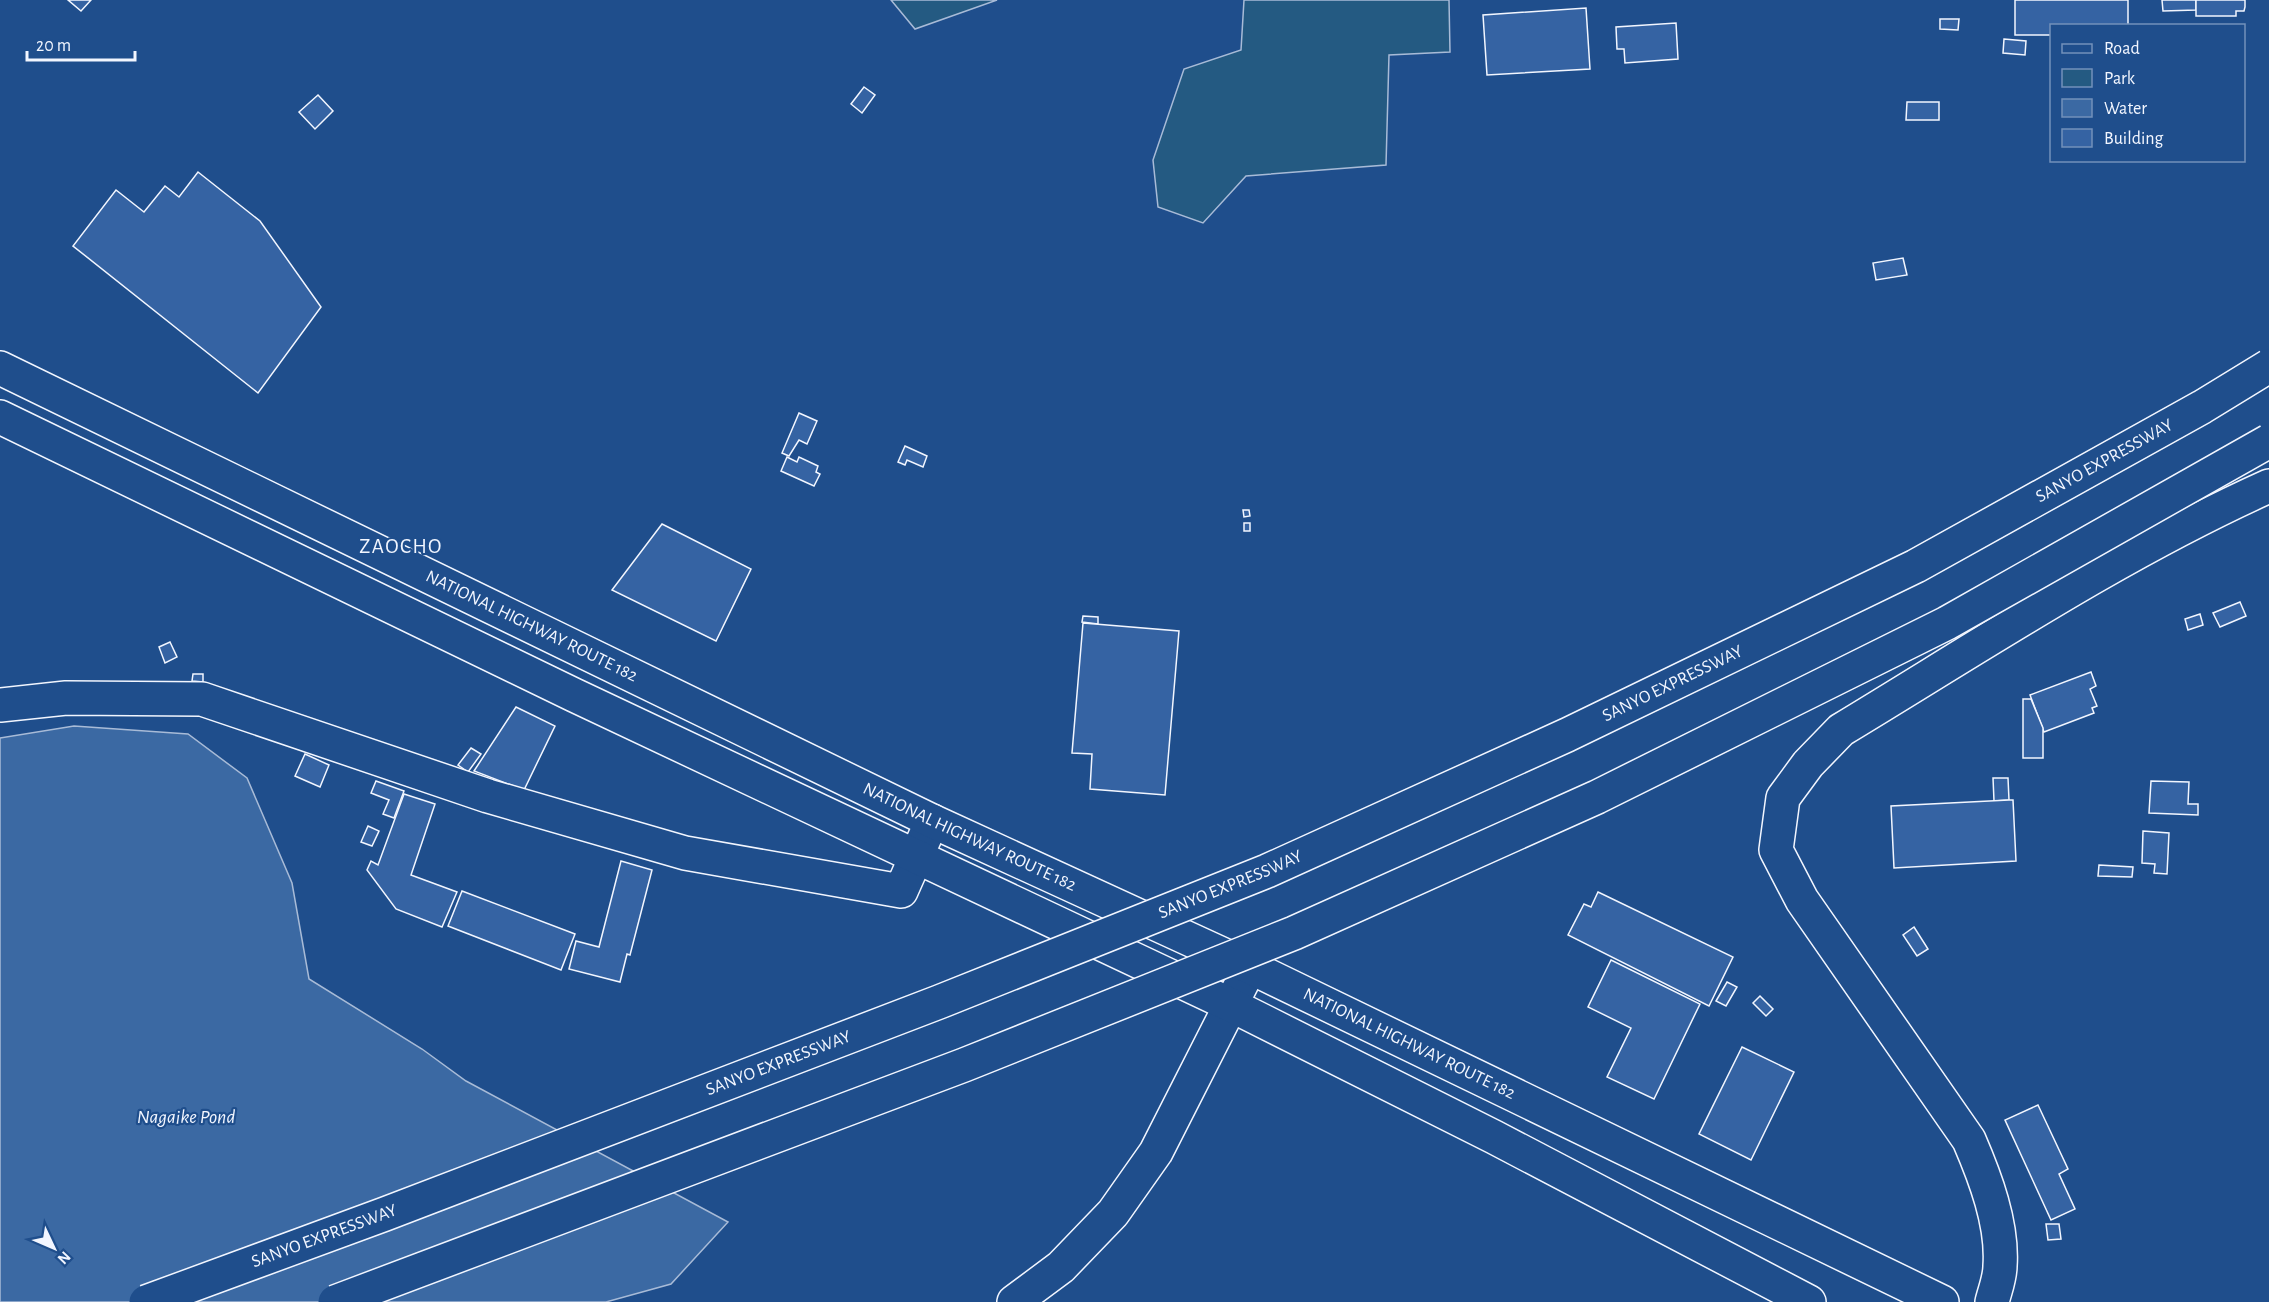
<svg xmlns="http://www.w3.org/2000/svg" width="2269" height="1302" viewBox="0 0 2269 1302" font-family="'Alegreya Sans',sans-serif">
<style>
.green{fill:#245a82;stroke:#a8bbd7;stroke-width:1.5}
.water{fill:#3b69a3;stroke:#a8bbd7;stroke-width:1.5}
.building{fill:#3563a3;stroke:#f2f6ff;stroke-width:1.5}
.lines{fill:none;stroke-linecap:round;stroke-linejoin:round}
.minor-casing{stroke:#f2f6ff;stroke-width:36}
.tertiary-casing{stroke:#f2f6ff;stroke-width:36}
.trunk-casing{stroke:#f2f6ff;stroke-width:36}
.minor{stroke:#1f4e8c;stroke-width:33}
.tertiary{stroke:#1f4e8c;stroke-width:33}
.trunk{stroke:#1f4e8c;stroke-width:33}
.motorway-bridge-casing{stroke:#f2f6ff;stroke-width:36;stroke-linecap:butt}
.motorway-bridge{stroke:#1f4e8c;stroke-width:33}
.labels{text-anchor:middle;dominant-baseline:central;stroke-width:4.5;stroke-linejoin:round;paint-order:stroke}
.street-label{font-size:18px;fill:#f2f6ff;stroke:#1f4e8c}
.water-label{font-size:20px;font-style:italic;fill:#f2f6ff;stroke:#1f4e8c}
.quarter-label{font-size:21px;letter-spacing:1.5px;fill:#f2f6ff;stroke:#1f4e8c}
</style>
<rect width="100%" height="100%" fill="#1f4e8c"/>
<g class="green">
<polygon points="891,0 997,0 915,29"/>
<polygon points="1244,0 1449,0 1450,52 1389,55 1386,165 1246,176 1203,223 1158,207 1153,160 1184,69 1241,50"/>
</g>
<polygon class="water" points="74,726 188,734 247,778 292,883 309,979 422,1049 466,1081 728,1222 671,1284 606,1302 0,1302 0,738"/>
<g class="building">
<polygon points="68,0 91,0 81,11"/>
<polygon points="2015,0 2128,0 2128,26 2052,26 2052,35 2015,35"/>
<polygon points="2162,0 2196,0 2196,10 2163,11"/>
<polygon points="2196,0 2245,0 2245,7 2244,11 2236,11 2236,16 2196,16"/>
<polygon points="1586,8 1590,69 1487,75 1483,15"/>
<polygon points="1940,19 1959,19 1958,30 1940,29"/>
<polygon points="1676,23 1678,59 1625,63 1624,49 1617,49 1616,27"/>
<polygon points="2004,39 2026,41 2025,55 2003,53"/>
<polygon points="864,87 875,95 862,113 851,104"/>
<polygon points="318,95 333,111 315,129 299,112"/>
<polygon points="1907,102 1939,102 1939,120 1906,120"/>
<polygon points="198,172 260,221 321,307 258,393 73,246 116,190 144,212 165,186 179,197"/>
<polygon points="1903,258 1907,275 1876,280 1873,263"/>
<polygon points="799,413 817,421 807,444 799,440 789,456 782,453"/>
<polygon points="905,446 927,456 923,467 907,460 905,465 898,462"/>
<polygon points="787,457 797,462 799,457 818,466 816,472 820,474 814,486 781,471"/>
<polygon points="1243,510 1249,510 1250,516 1244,517"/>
<rect x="1244" y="523" width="6" height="8"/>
<polygon points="662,524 751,569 716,641 612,590"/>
<polygon points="2240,602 2246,616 2220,627 2213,613"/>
<polygon points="2200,614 2203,625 2188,630 2185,619"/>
<polygon points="1083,616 1098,617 1098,624 1082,622"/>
<polygon points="1083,623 1179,631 1165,795 1090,789 1092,754 1072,753"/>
<polygon points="170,642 177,657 165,663 159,647"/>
<polygon points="2091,672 2096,686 2090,689 2097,706 2092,708 2094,713 2044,732 2030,695"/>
<polygon points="193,674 203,674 203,682 192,681"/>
<polygon points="2023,699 2031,699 2043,728 2043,758 2023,758"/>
<polygon points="516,707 555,726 524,790 474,771"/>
<polygon points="471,748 481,754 468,772 458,765"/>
<polygon points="305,754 329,765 320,787 295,776"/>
<polygon points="1993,778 2008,778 2009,800 1994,801"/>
<polygon points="376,781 404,791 394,818 383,814 389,800 371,793"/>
<polygon points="2151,781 2189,782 2188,804 2198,804 2198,815 2149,813"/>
<polygon points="404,794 435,804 411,875 457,892 442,927 396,909 367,870 371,861 378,865"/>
<polygon points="2009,800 2013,800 2016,861 1894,868 1891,806"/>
<polygon points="368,826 379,831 372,846 361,842"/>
<polygon points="2143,831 2169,833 2167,874 2154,873 2155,864 2142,863"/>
<polygon points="621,861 652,870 630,955 627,954 620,982 569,969 576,941 599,947"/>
<polygon points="2099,865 2133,867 2132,877 2098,876"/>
<polygon points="462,891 575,934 561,970 448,926"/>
<polygon points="1598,892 1733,957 1709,1006 1568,935 1584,904 1591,907"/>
<polygon points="1914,927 1928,949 1917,956 1903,935"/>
<polygon points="1611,960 1700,1004 1654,1099 1607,1077 1631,1028 1588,1007"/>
<polygon points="1727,982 1737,987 1726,1006 1716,1001"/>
<polygon points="1760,996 1773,1009 1766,1016 1753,1003"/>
<polygon points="1742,1047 1794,1072 1751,1160 1699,1134"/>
<polygon points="2038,1105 2068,1169 2059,1174 2075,1209 2051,1220 2005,1120"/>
<polygon points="2046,1224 2059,1224 2061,1239 2048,1240"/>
</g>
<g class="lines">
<g class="minor-casing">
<g id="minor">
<polyline points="0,705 66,698 202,699 488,796 685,853 901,891 932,821"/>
<polyline points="1014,1302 1061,1267 1113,1213 1156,1152 1250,967"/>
</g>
</g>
<g class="tertiary-casing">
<path id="tertiary" d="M1992 1302C1995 1290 2000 1278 2000 1266 2003 1224 1985 1177 1969 1140L1802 900 1776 850 1783 798 1808 764 1841 730C1980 646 2120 553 2269 486"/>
</g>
<g class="trunk-casing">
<g id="trunk">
<path id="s1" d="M0 368 932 821 1250 967 1942 1302"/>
<polyline points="0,417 574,695 1231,1005 1494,1137 1809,1302"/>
</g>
</g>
<use href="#minor" class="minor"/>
<use href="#tertiary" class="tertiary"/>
<use href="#trunk" class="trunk"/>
<g class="motorway-bridge-casing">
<g id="motorway-bridge">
<path id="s2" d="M146 1302 385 1214 939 1002 1267 871 1567 735 1916 566 2202 407 2269 366"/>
<polyline points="335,1302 964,1065 1294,933 1597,797 1947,623 2269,441"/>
</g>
</g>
<use href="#motorway-bridge" class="motorway-bridge"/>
</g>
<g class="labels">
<g class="street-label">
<text stroke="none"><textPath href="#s2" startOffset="2134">SANYO EXPRESSWAY</textPath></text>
<text stroke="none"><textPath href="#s1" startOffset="591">NATIONAL HIGHWAY ROUTE 182</textPath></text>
<text stroke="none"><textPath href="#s2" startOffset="1648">SANYO EXPRESSWAY</textPath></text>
<text stroke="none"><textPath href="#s1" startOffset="1077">NATIONAL HIGHWAY ROUTE 182</textPath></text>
<text stroke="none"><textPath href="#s2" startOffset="1162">SANYO EXPRESSWAY</textPath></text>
<text stroke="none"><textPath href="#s1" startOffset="1563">NATIONAL HIGHWAY ROUTE 182</textPath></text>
<text stroke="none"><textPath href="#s2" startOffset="676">SANYO EXPRESSWAY</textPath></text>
<text stroke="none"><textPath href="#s2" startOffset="190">SANYO EXPRESSWAY</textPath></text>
</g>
<g class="water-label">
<text x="186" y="1117">Nagaike Pond</text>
</g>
<g class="quarter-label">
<text x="401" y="546">ZAOCHO</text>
</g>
</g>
<rect x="2050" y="24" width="195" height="138" fill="#1f4e8c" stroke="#7391ba" stroke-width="1.5"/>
<rect x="2062" y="44" width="30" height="9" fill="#1f4e8c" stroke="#7391ba" stroke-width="1.5"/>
<text x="2104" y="54" font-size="18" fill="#f2f6ff">Road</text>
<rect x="2062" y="69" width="30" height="18" fill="#245a82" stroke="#7391ba" stroke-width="1.5"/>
<text x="2104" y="84" font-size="18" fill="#f2f6ff">Park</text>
<rect x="2062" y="99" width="30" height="18" fill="#3b69a3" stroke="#7391ba" stroke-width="1.5"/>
<text x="2104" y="114" font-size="18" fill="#f2f6ff">Water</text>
<rect x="2062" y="129" width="30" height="18" fill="#3563a3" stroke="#7391ba" stroke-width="1.5"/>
<text x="2104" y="144" font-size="18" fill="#f2f6ff">Building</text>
<g transform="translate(54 1248) rotate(134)" stroke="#1f4e8c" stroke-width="4.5" paint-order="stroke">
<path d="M0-4.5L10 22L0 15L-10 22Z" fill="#f2f6ff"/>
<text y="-9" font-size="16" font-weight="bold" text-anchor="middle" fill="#f2f6ff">N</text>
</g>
<path d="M27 51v9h108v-9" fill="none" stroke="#f2f6ff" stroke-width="3"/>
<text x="36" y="51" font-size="18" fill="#f2f6ff" stroke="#1f4e8c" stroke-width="4.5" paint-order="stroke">20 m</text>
</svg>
